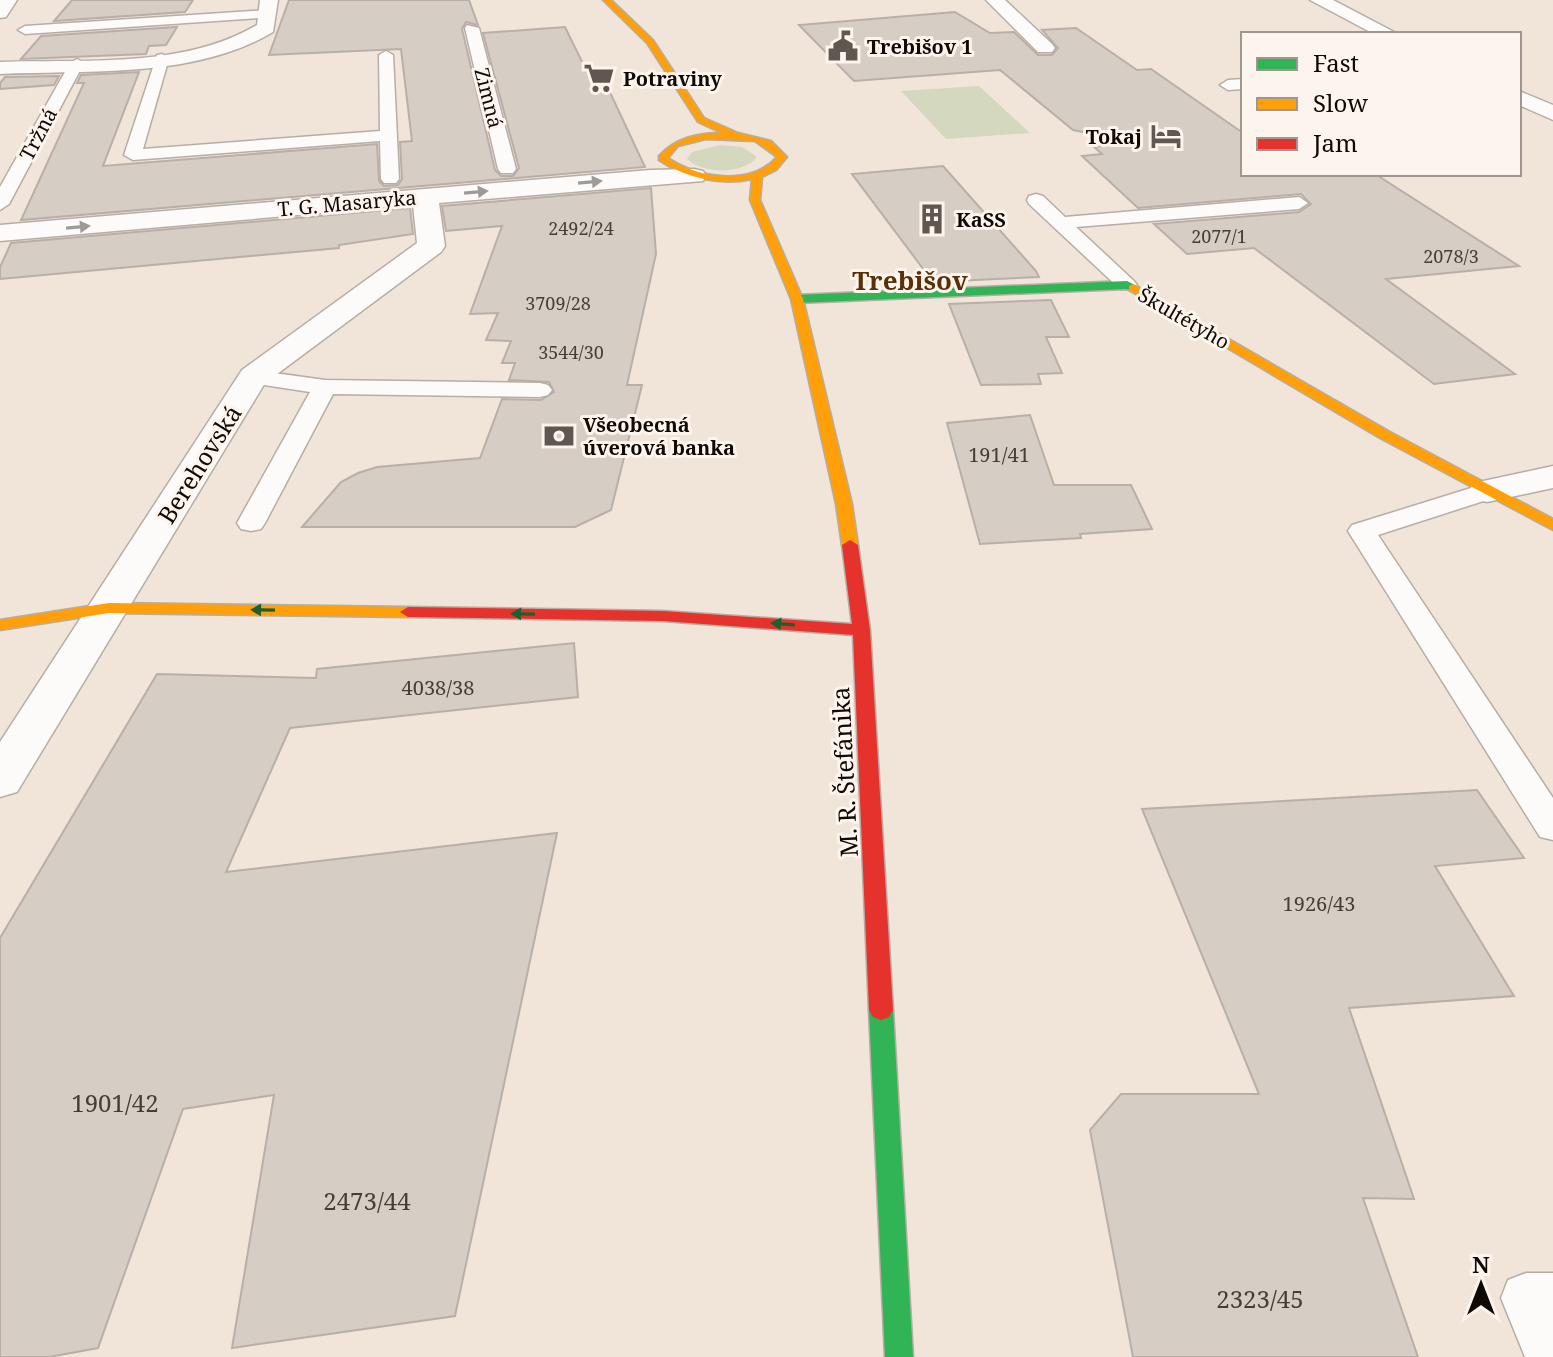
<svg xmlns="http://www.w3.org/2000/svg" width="1553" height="1357" viewBox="0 0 1553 1357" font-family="'Noto Serif',serif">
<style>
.green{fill:#d3d8be}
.building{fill:#d6cdc5;stroke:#b9afa8;stroke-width:2}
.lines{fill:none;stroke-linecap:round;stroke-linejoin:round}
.lane-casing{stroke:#b6ada5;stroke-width:3}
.street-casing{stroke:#b6ada5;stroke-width:3}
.fast-casing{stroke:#b6ada5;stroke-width:3}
.slow-casing{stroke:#b6ada5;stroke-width:3}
.jam-casing{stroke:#b6ada5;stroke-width:3}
.lane{fill:#fdfbf9;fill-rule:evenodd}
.street{fill:#fdfbf9;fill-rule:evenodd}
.fast{fill:#30b455;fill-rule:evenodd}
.slow{fill:#ff9f0a;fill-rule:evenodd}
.jam{fill:#e5322d;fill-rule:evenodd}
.oneway{fill:#9e9b97}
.oneway2{fill:#205f2d}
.labels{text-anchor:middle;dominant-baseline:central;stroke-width:6;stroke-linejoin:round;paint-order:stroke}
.far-number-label{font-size:18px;fill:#453e38}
.far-poi-label{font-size:20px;font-weight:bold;fill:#100a05;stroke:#fdf4ed;text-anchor:start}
.far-street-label{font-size:20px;fill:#100a05;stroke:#fdf4ed}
.number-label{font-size:20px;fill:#453e38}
.street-label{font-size:24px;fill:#100a05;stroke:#fdf4ed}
.near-number-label{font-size:24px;fill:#453e38}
.far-district-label{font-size:26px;font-weight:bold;fill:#5b3007;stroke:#fdf4ed}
</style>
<rect width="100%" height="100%" fill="#f1e5da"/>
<g class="green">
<polygon points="979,86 1030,133 946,139 901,91"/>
<path d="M720 145 742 147 757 157C743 175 703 174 687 159L692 152Z"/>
</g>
<g class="building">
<polygon points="72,0 193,0 185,12 54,21"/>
<polygon points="289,0 469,0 478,25 466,22 462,29 495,170 501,176 513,176 519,168 483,33 565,27 587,72 600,71 645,167 21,220 84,83 77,83 81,75 139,72 103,166 377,144 379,181 384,186 398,185 402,179 400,142 412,141 401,49 269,55"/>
<polygon points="955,12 990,33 1014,32 1038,55 1052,55 1058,48 1042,30 1076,28 1137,70 1151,69 1243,133 1243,174 1375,174 1519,266 1386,279 1515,374 1434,384 1254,248 1187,254 1154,224 1299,212 1311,204 1301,194 1138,208 1082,156 1102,154 1094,147 1135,142 1073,130 1000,70 854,81 799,25"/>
<polygon points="177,27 166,45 149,46 146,54 21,59 41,36"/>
<polygon points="59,76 54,85 0,89 0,83 5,77"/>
<polygon points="943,166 1036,271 1039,277 933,282 852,174"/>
<polygon points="651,188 656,254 627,385 642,385 611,510 575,527 302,527 341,482 358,473 377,467 480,458 502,399 541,400 554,392 549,382 509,380 515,363 502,363 511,341 486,340 498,313 470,314 502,226 446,231 442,206"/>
<polygon points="410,208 413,234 339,245 339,248 0,279 0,267 11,243"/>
<polygon points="1051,300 1069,337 1046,337 1062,373 1038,374 1041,384 981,385 949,304"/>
<polygon points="1030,415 1054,485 1131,485 1152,529 1080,534 1081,538 980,544 947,423"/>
<polygon points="574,643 578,697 290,728 226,872 557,833 455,1316 232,1348 274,1095 183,1109 98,1348 49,1357 0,1357 0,938 157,674 316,678 317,669"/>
<polygon points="1477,790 1524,858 1435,866 1514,996 1349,1008 1414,1199 1363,1198 1418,1357 1133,1357 1090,1130 1121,1094 1259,1094 1142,809"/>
</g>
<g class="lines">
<g class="lane-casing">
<g id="lane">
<polygon points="268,10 275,14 273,17 25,34 18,30 25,26"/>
<polygon points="467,25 479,28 516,169 513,173 501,173 498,169 465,28"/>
<polygon points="386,51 393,55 399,179 396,183 384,183 381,179 380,141 133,160 124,155 157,55 162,54 169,58 143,149 380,131 379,55"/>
<polygon points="77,59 84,63 9,204 0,210 0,187 70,63"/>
<polygon points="1243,79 1243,89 1228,90 1220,85 1228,80"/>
<polygon points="1036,194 1043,196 1065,217 1299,197 1308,203 1299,209 1076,227 1134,281 1137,285 1134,289 1120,289 1029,204 1027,200 1029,196"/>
<polygon points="253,370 325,380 540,383 548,385 552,390 548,395 540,397 333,394 265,523 261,529 251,531 241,529 237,523 310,392 245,382 241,377 245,372"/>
<polygon points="1487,483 1496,485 1500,491 1496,497 1378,535 1553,798 1553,840 1540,837 1348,531 1352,525"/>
<polygon points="1526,1273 1553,1273 1553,1357 1525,1357 1501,1298 1508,1280"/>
</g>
</g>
<g class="street-casing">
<g id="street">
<polygon points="0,0 17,0 6,17 0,18"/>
<path d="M260 0H278L273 32C194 79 89 70 0 74V62C83 59 183 69 257 25Z"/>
<polygon points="986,0 1005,0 1052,44 1055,48 1052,52 1038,52"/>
<polygon points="1310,0 1333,0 1398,34 1374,34"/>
<polygon points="1519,91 1553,105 1553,120 1519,105"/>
<polygon points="694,169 703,171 706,176 703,181 439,203 445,246 441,252 265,383 17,792 0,797 0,742 242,370 417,243 413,205 0,241 0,225 650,170"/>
<polygon points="1553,466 1553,488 1487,502 1474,499 1469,491 1474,483"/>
</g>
</g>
<g class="fast-casing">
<g id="fast">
<polygon points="1127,281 1137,286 1137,290 1125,289 797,303 791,299 797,295"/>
<polygon points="881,1000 889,1003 893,1010 913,1357 885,1357 869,1010 873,1003"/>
</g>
</g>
<g class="slow-casing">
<g id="slow">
<path d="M603 0H611L653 40 704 118 738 133 771 141 787 157 776 170 762 177 760 200 803 299 852 504 858 545 856 548H844L842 545 836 504 791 299 750 200 752 179C720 186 685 178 659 160V156C676 138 697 133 722 133L698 122 647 43ZM706 139 755 141 777 157C751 187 697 178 668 158L678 146Z"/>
<polygon points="1133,284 1390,432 1553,519 1553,530 1380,438 1129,290 1129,286"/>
<polygon points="109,603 408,607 416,612 408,617 109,613 0,630 0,620"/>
</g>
</g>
<g class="jam-casing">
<polygon id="jam" points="850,540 858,545 870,630 893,1010 889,1017 881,1020 873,1017 869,1010 853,635 663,621 408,617 400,612 408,607 663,611 852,624 842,545"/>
</g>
<use href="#lane" class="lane"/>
<use href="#street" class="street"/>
<use href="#fast" class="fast"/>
<use href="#slow" class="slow"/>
<use href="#jam" class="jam"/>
</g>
<defs><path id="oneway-solid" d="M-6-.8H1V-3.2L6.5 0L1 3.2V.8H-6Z" transform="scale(2)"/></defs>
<g class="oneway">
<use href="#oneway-solid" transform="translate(590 182) rotate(-5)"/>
<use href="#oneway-solid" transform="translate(476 192) rotate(-5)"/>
<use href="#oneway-solid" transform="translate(78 227) rotate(-5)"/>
</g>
<g class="oneway2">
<use href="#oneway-solid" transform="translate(263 610) rotate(-179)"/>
<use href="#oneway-solid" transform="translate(523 614) rotate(-179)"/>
<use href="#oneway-solid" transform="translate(783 624) rotate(-176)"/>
</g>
<defs>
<g id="civic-bare" transform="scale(2.4)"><path d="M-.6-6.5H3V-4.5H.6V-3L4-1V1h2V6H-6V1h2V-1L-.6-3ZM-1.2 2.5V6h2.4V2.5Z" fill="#5f5750" stroke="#fdf4ed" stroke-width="2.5" paint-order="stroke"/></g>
<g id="supermarket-bare" transform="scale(2.4)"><path d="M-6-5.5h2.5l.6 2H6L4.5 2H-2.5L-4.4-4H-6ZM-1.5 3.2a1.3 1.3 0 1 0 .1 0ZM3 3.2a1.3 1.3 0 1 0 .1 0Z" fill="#5f5750" stroke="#fdf4ed" stroke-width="2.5" paint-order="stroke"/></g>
<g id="hotel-bare" transform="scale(2.4)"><path d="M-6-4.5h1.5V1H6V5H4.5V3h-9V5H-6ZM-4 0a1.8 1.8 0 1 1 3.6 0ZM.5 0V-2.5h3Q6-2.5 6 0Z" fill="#5f5750" stroke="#fdf4ed" stroke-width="2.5" paint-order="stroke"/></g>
<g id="building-bare" transform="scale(2.4)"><path d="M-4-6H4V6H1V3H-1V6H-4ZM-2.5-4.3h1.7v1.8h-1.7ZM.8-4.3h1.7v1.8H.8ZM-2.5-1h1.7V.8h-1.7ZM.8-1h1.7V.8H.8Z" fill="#5f5750" stroke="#fdf4ed" stroke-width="2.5" paint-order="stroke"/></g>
<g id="bank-bare" transform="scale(2.4)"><path d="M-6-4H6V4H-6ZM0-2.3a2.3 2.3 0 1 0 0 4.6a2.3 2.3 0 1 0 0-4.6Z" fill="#5f5750" stroke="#fdf4ed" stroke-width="2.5" paint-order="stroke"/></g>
</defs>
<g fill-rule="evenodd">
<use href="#civic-bare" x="843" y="46"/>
<use href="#supermarket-bare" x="599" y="78"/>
<use href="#hotel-bare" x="1166" y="136"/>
<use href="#building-bare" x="932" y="219"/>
<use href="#bank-bare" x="559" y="436"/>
</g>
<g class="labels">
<g class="far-number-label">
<text x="581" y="228">2492/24</text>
<text x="1219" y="236">2077/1</text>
<text x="1451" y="256">2078/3</text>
<text x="558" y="303">3709/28</text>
<text x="571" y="352">3544/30</text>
</g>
<g class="far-poi-label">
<text x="867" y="46">Trebišov 1</text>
<text x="623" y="78">Potraviny</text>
<text x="1142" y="136" text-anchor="end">Tokaj</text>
<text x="956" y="219">KaSS</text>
<text x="583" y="424">Všeobecná<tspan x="583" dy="23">úverová banka</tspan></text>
</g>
<g class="far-street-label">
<text transform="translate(489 98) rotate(76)">Zimná</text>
<text transform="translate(38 134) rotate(-62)">Tržná</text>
<text transform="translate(347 203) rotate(-5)">T. G. Masaryka</text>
<text transform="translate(1184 318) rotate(30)">Škultétyho</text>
</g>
<g class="number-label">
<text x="999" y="454">191/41</text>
<text x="438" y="687">4038/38</text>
<text x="1319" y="903">1926/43</text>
</g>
<g class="street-label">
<text transform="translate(199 464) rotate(-58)">Berehovská</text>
<text transform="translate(844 772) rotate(-93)">M. R. Štefánika</text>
</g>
<g class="near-number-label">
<text x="115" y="1102">1901/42</text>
<text x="367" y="1200">2473/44</text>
<text x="1260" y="1298">2323/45</text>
</g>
<g class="far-district-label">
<text x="910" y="280">Trebišov</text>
</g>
</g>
<rect x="1241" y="32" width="280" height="144" fill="#fdf4ed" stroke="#9e9690" stroke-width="2"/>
<rect x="1257" y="58" width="40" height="12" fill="#30b455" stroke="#9e9690" stroke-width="2"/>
<text x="1313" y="72" font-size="24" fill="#100a05">Fast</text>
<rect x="1257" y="98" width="40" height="12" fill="#ff9f0a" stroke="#9e9690" stroke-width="2"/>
<text x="1313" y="112" font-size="24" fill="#100a05">Slow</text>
<rect x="1257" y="138" width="40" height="12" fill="#e5322d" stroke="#9e9690" stroke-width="2"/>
<text x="1313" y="152" font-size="24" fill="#100a05">Jam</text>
<g transform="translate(1481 1285)" stroke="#fdf4ed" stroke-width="6" paint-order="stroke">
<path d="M0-6L14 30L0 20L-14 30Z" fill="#100a05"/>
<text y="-12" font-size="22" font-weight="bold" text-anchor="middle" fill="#100a05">N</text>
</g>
</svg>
